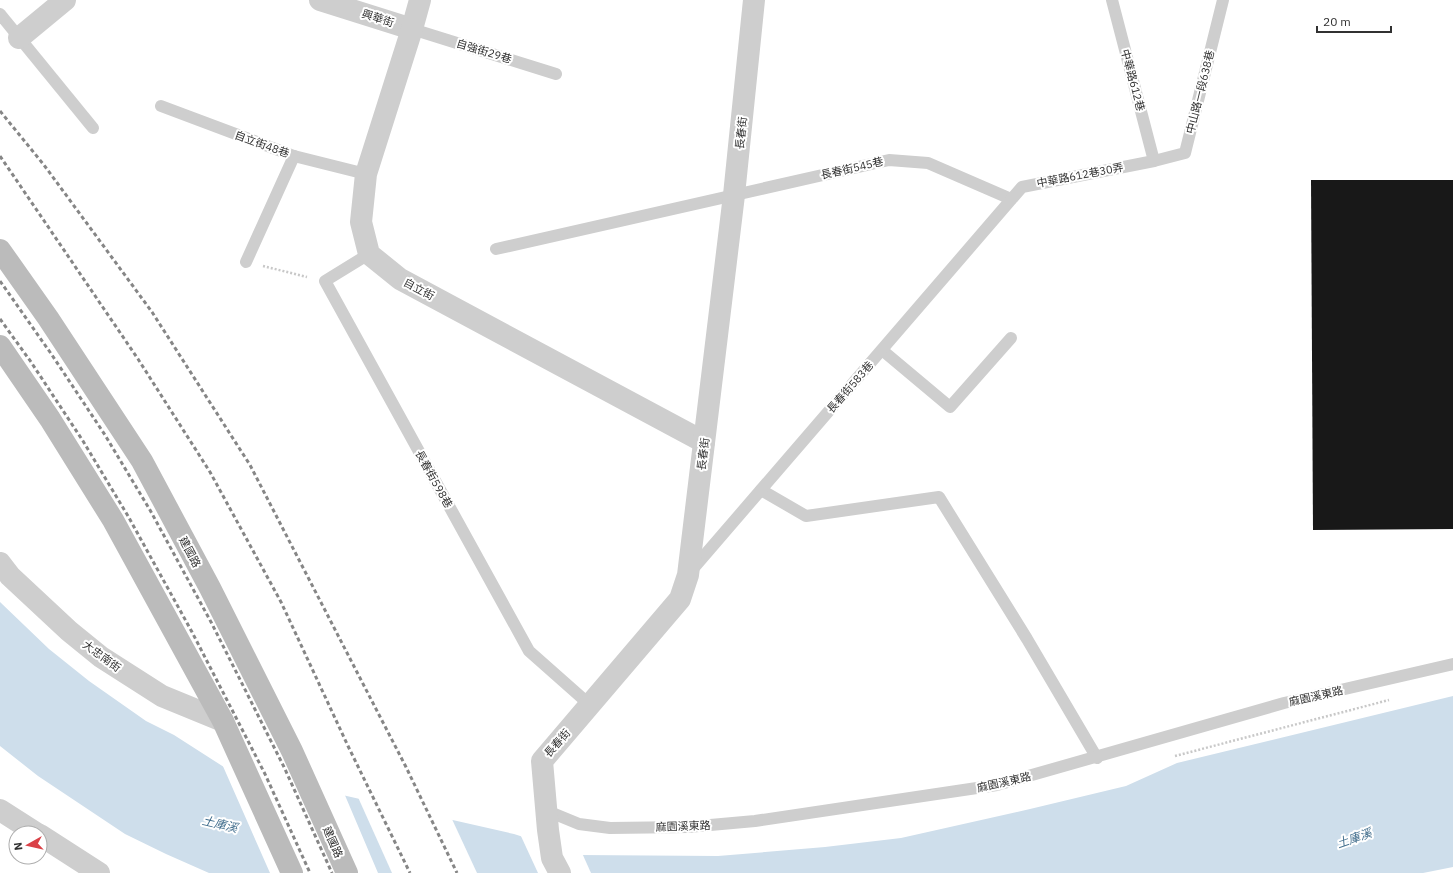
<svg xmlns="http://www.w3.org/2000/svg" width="1453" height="873" viewBox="0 0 1453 873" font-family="'IBM Plex Sans','Noto Sans TC',sans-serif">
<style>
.water{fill:#cedeeb}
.pier{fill:#fff}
.building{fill:#181818}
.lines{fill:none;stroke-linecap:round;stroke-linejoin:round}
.path{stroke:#c8c8c8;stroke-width:2.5;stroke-dasharray:2 2;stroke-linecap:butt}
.lane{stroke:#cecece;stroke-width:12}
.street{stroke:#cecece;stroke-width:22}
.secondary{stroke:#bbb;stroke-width:22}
.rail{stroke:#868686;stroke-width:3;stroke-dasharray:4 3;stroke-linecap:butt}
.labels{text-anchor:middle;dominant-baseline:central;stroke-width:4;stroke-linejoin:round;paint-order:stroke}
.street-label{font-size:11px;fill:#313131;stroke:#fff}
.water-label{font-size:12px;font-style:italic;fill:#436f8e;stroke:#fff}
</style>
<rect width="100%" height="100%" fill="#fff"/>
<polygon class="water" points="0,602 49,649 89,681 146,721 174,735 227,769 514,834 579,855 718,856 825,847 901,838 1030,809 1126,786 1177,763 1453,696 1453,867 1423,873 209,873 166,854 125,834 38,776 0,746"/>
<g class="pier">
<polygon points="222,764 227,767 344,793 378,873 270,873"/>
<polygon points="357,795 451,817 477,873 392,873"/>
<polygon points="520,834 582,853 591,873 538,873"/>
</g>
<polygon class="building" points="1311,180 1453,180 1453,529 1313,530"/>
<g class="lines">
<g class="path">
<polyline points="263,266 307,277"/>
<polyline points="1175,756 1389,700"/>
</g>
<g class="lane">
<polyline points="1112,0 1154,161"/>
<polyline points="0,14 93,128"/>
<polyline points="412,29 556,74"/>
<polyline points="161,106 294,156 366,174"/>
<polyline points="496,249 889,160 928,163 1011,199"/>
<polyline points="369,254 325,281 529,651 590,705"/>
<polyline points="246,262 294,156"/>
<polyline points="882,350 950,407 1011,338"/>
<polyline points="761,490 806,516 939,497 1027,639 1097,758"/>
<polyline points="691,571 1022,187 1154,161 1185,153 1223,0"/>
<polyline points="545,810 579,824 610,828 688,827 755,821 997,785 1284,703 1453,664"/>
</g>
<g class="street">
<polyline points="320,0 412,29"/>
<polyline points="420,0 412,29 366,174 361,222 369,254 400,279 704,442"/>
<polyline points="19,38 65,0"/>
<polyline points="0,563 10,576 69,631 101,657 162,696 223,721"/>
<polyline points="0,810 36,833"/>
<polyline points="40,835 99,873"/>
<polyline points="560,873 552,858 548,830 542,761 680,599 688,575 734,195 754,0"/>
</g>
<g class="secondary">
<polyline points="0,250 48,318 142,461 210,588 292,751 347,873"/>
<polyline points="0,346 50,419 113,520 223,721 292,873"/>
</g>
<g class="rail">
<polyline points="0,111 44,165 152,312 250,465 406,767 457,873"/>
<polyline points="0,156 138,359 210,472 281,602 348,746 410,873"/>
<polyline points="0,281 52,355 105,435 150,510 211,622 284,767 332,873"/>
<polyline points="0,319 31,362 83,441 128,516 192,632 265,774 310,873"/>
</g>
</g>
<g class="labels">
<g class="street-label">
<text transform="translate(378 18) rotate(18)">興華街</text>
<text transform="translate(484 51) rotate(17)">自強街29巷</text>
<text transform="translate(1133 80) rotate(75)">中華路612巷</text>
<text transform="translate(1200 92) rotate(-76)">中山路一段638巷</text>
<text transform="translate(741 133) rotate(-84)">長春街</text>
<text transform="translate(262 144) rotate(20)">自立街48巷</text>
<text transform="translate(852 168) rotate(-13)">長春街545巷</text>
<text transform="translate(1080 175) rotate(-11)">中華路612巷30弄</text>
<text transform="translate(419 289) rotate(28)">自立街</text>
<text transform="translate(850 387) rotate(-49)">長春街583巷</text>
<text transform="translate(703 454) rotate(-83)">長春街</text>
<text transform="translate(434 479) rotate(61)">長春街598巷</text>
<text transform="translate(190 552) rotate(62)">建國路</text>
<text transform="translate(102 656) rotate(36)">大忠南街</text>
<text transform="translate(1316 696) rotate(-13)">麻園溪東路</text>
<text transform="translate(557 743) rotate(-49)">長春街</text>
<text transform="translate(1004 782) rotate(-13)">麻園溪東路</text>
<text transform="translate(683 826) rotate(-2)">麻園溪東路</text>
<text transform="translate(333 842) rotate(66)">建國路</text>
</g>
<g class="water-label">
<text transform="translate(220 824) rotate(13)">土庫溪</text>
<text transform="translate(1354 838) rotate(-19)">土庫溪</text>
</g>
</g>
<g transform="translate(28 845) rotate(262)"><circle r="19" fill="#ffffff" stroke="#adadad"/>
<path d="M0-3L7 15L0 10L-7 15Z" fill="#da4147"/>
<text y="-6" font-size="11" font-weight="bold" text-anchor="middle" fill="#313131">N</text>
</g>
<path d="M1317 26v6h74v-6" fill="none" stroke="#313131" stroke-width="2"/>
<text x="1323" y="26" font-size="12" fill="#313131" stroke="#ffffff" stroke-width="3" paint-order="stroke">20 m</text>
</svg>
